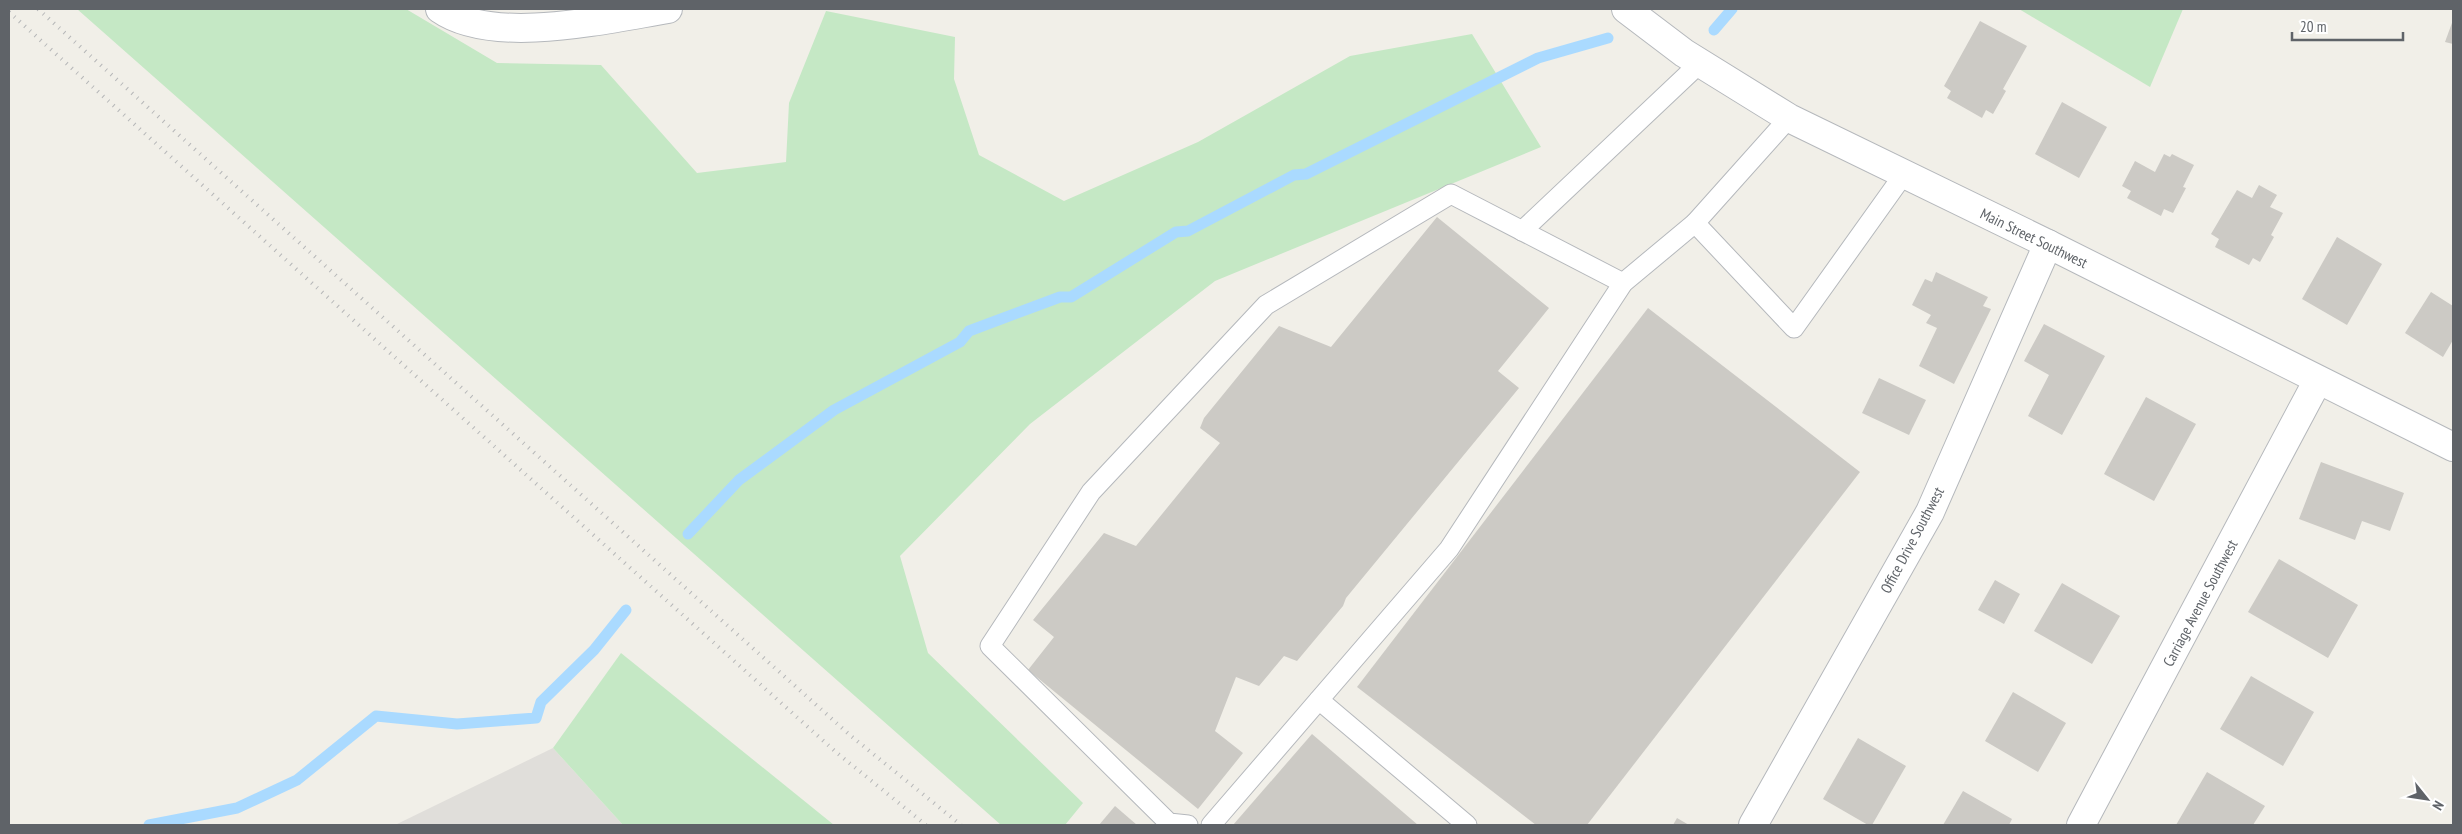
<svg xmlns="http://www.w3.org/2000/svg" width="2462" height="834" viewBox="0 0 2462 834" font-family="'PT Sans Narrow',sans-serif">
<style>
.industrial{fill:#e0deda}
.green{fill:#c5e8c5}
.lines{fill:none;stroke-linecap:round;stroke-linejoin:round}
.stream{stroke:#aadaff;stroke-width:11}
.building{fill:#cccac5}
.lane-casing{stroke:#b5b8bc;stroke-width:21}
.street-casing{stroke:#b5b8bc;stroke-width:30}
.lane{stroke:#fff;stroke-width:19}
.street{stroke:#fff;stroke-width:28}
.rail{stroke:#b6b7b8;stroke-width:4;stroke-dasharray:1 6;stroke-linecap:butt}
.labels{text-anchor:middle;dominant-baseline:central;stroke-width:4.5;stroke-linejoin:round;paint-order:stroke}
.street-label{font-size:15px;fill:#5f6368;stroke:#fff}
</style>
<rect width="100%" height="100%" fill="#f1efe8"/>
<polygon class="industrial" points="553,748 623,825 395,825"/>
<g class="green">
<polygon points="77,9 406,9 497,63 601,65 697,173 786,162 789,103 826,11 955,37 954,79 979,155 1064,201 1198,142 1350,56 1472,34 1541,147 1215,281 1030,424 900,556 928,653 1083,803 1065,825 1001,825"/>
<polygon points="2019,9 2183,9 2150,87"/>
<polygon points="621,653 834,825 623,825 553,748"/>
</g>
<g class="lines">
<g class="stream">
<polyline points="1714,30 1732,9"/>
<polyline points="688,534 739,480 834,410 960,342 969,331 1060,297 1071,297 1176,232 1188,231 1294,175 1306,174 1538,58 1608,38"/>
<polyline points="149,825 237,808 297,780 376,716 457,724 536,718 541,702 594,650 626,610"/>
</g>
</g>
<g class="building">
<polygon points="2453,20 2453,44 2445,42"/>
<polygon points="1980,21 2027,46 2003,89 2006,91 1993,114 1986,110 1982,118 1947,98 1951,91 1944,86"/>
<polygon points="2062,102 2107,127 2079,178 2035,154"/>
<polygon points="2164,154 2170,157 2172,154 2194,165 2183,187 2186,188 2173,213 2164,209 2161,216 2127,198 2131,191 2122,186 2135,161 2155,172"/>
<polygon points="2259,185 2277,195 2270,207 2283,213 2271,235 2274,237 2260,262 2253,258 2249,265 2215,247 2219,239 2211,234 2237,190 2252,198"/>
<polygon points="1437,217 1549,308 1498,371 1519,388 1346,598 1343,606 1297,661 1284,656 1259,686 1236,677 1215,731 1243,753 1198,809 1028,670 1054,637 1033,620 1104,533 1136,546 1220,443 1200,428 1204,418 1279,326 1331,347"/>
<polygon points="2337,237 2382,264 2347,325 2302,299"/>
<polygon points="1936,272 1988,297 1983,306 1991,309 1954,384 1919,366 1937,328 1926,323 1931,315 1912,305 1925,279 1932,282"/>
<polygon points="2431,292 2453,306 2453,340 2443,357 2405,333"/>
<polygon points="1648,308 1860,472 1587,825 1536,825 1357,687"/>
<polygon points="2044,324 2105,356 2062,435 2028,416 2049,375 2024,361"/>
<polygon points="1879,378 1926,400 1909,435 1862,413"/>
<polygon points="2146,397 2196,424 2154,501 2104,474"/>
<polygon points="2321,462 2404,493 2390,531 2362,521 2355,540 2299,519"/>
<polygon points="2279,559 2358,605 2328,658 2248,612"/>
<polygon points="1995,580 2020,594 2004,624 1978,610"/>
<polygon points="2062,583 2120,616 2092,664 2034,631"/>
<polygon points="2251,676 2314,712 2283,766 2220,729"/>
<polygon points="2013,692 2066,723 2038,772 1985,741"/>
<polygon points="1312,734 1418,825 1233,825"/>
<polygon points="1858,738 1906,766 1872,825 1868,825 1823,799"/>
<polygon points="2207,772 2265,806 2253,825 2176,825"/>
<polygon points="1963,791 2012,819 2009,825 1943,825"/>
<polygon points="1115,806 1137,825 1099,825"/>
<polygon points="1677,818 1689,825 1673,825"/>
</g>
<g class="lines">
<g class="lane-casing">
<g id="lane">
<polyline points="1695,223 1789,118"/>
<polyline points="1522,231 1700,63"/>
<polyline points="1319,700 1467,825"/>
<polyline points="1188,825 1169,823 990,646 1091,492 1266,305 1451,194 1623,283"/>
<polyline points="1211,825 1449,549 1623,283 1695,223 1794,328 1904,174"/>
</g>
</g>
<g class="street-casing">
<g id="street">
<path d="M440 9C493 46 607 19 668 9"/>
<polyline points="1626,9 1684,53 1789,118 2048,244 2453,447"/>
<polyline points="1753,825 1930,512 2048,244"/>
<polyline points="2081,825 2318,380"/>
</g>
</g>
<use href="#lane" class="lane"/>
<use href="#street" class="street"/>
<g class="rail">
<polyline points="38,9 851,736 961,825"/>
<polyline points="9,12 837,753 926,825"/>
</g>
</g>
<g class="labels">
<g class="street-label">
<text transform="translate(2034 238) rotate(26)">Main Street Southwest</text>
<text transform="translate(1912 540) rotate(-62)">Office Drive Southwest</text>
<text transform="translate(2200 603) rotate(-62)">Carriage Avenue Southwest</text>
</g>
</g>
<rect width="2462" height="834" fill="none" stroke="#5f6368" stroke-width="20"/>
<g transform="translate(2427 799) rotate(120)" stroke="#ffffff" stroke-width="4" paint-order="stroke">
<path d="M0-4L9 19L0 12L-9 19Z" fill="#5f6368"/>
<text y="-8" font-size="14" font-weight="bold" text-anchor="middle" fill="#5f6368">N</text>
</g>
<path d="M2292 32v8h111v-8" fill="none" stroke="#5f6368" stroke-width="2.5"/>
<text x="2300" y="32" font-size="15" fill="#5f6368" stroke="#ffffff" stroke-width="4" paint-order="stroke">20 m</text>
</svg>
